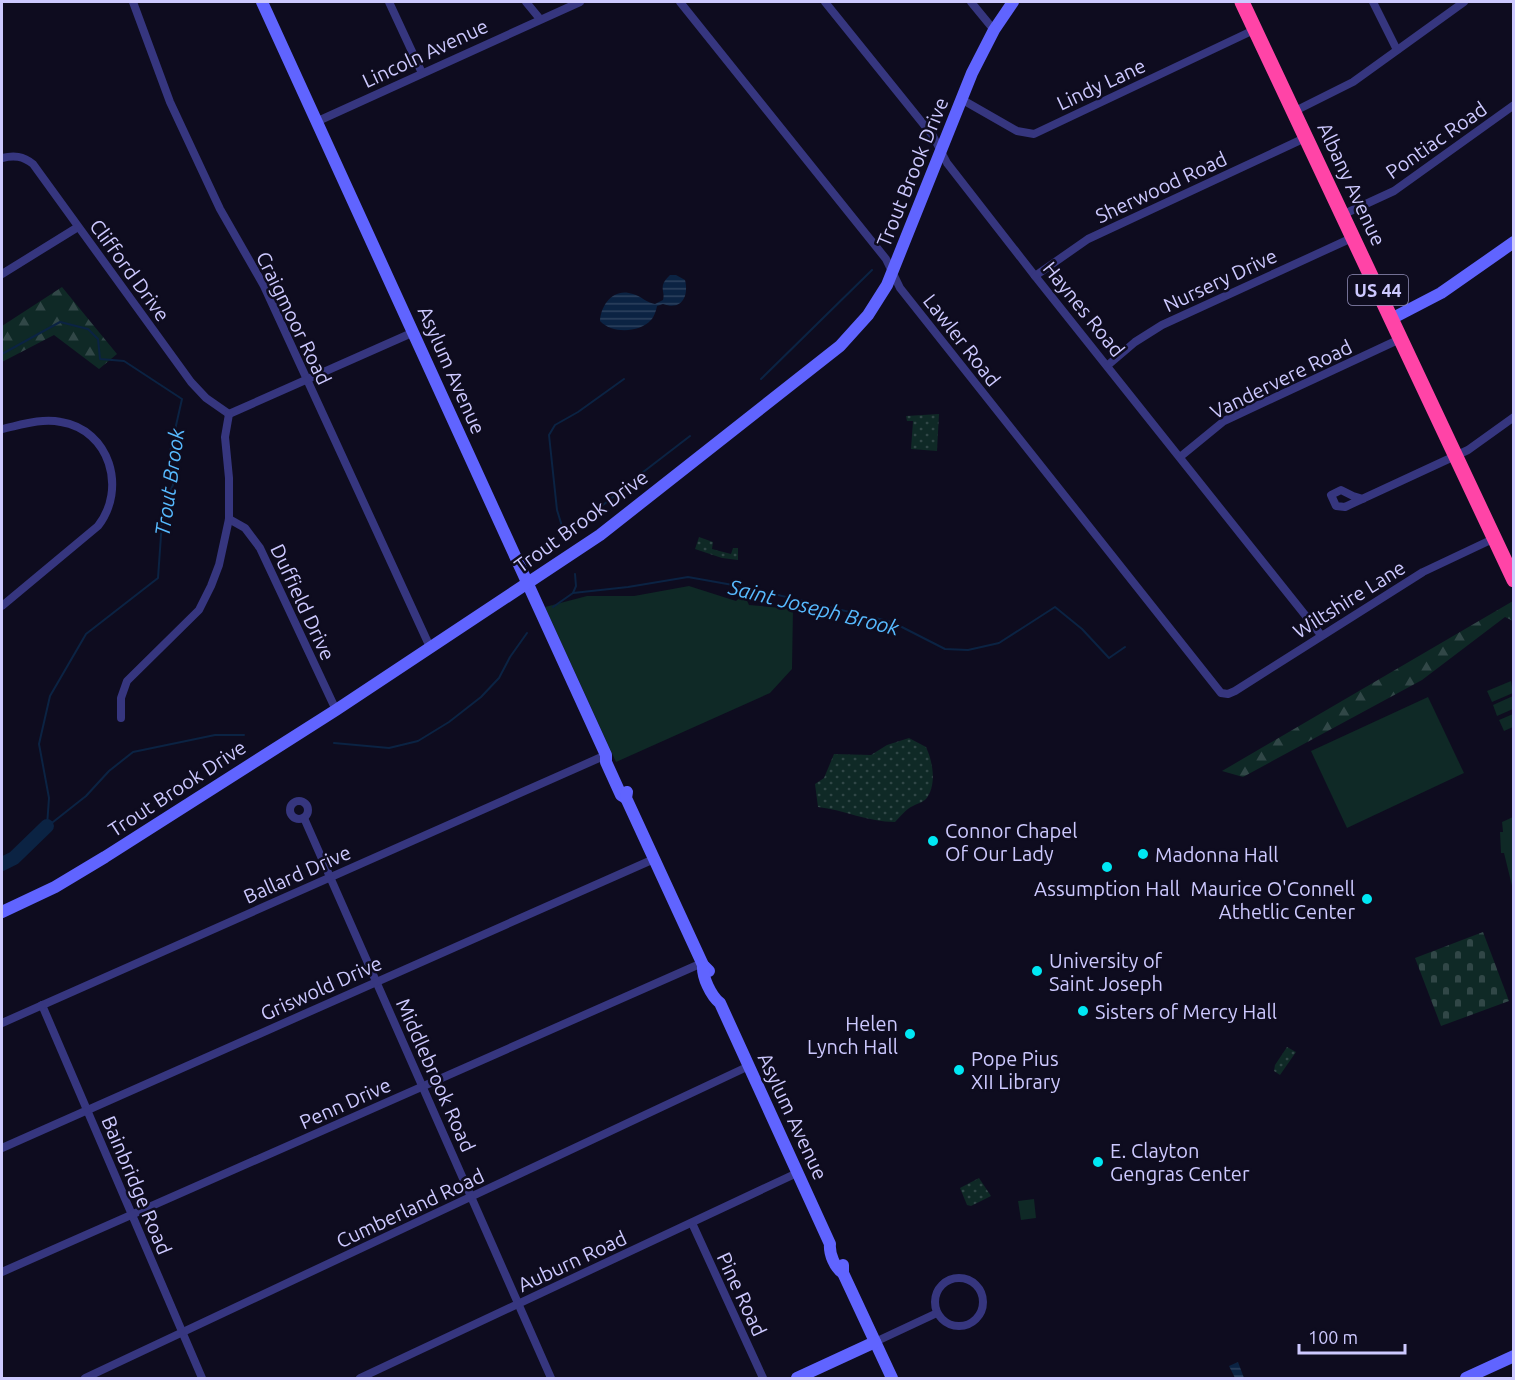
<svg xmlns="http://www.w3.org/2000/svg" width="1515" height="1380" viewBox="0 0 1515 1380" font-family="Ubuntu,sans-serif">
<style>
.grass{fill:url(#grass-dots)}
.forest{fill:url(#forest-firs)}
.cemetery{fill:url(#cemetery-stones)}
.pitch{fill:#0f2926}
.water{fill:url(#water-rules)}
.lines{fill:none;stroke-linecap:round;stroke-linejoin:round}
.stream{stroke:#0b2343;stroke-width:2}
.river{stroke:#0b2343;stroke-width:14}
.street{stroke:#36367f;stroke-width:8}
.secondary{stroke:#6064ff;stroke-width:12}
.highway{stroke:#ff44a7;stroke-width:15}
.poi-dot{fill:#00e8f4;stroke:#0e0c1f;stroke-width:2}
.labels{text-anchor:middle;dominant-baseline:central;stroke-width:5;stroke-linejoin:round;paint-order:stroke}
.shield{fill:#0e0c1f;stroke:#9490bc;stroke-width:1.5}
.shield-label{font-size:18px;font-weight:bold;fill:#cdc9ff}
.street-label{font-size:20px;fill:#cdc9ff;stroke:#0e0c1f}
.poi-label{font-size:20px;fill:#cdc9ff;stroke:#0e0c1f;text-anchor:start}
.water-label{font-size:21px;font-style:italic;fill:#57baff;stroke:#0e0c1f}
</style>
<defs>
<pattern id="grass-dots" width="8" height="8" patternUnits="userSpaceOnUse" patternTransform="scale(1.5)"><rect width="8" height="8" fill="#0f2926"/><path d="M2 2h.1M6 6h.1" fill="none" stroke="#314747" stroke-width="1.8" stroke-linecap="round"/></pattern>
<pattern id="forest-firs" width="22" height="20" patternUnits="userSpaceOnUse" patternTransform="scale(1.5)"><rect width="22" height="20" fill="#0f2926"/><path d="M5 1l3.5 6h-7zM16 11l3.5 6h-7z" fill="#314747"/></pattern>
<pattern id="cemetery-stones" width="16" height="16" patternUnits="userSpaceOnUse" patternTransform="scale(1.5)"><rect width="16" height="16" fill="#0f2926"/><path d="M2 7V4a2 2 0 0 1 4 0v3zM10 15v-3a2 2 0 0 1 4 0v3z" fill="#314747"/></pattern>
<pattern id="water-rules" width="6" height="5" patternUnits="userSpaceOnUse" patternTransform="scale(1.5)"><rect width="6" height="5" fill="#0b2343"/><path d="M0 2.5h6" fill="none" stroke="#2d425f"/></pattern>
</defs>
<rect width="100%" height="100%" fill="#0e0c1f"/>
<g class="grass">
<polygon points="939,414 937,451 911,449 913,421 907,421 906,416"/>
<polygon points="699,537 713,542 712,549 731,554 733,548 738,548 738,560 722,558 695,549"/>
<path d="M909 738 926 747C933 762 937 785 926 799 922 803 918 803 913 806 906 809 900 817 895 822 868 822 844 810 818 807L815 784 824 778 834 754 871 755 887 745Z"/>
<polygon points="1287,1047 1296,1052 1280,1075 1274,1071 1275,1065"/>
<polygon points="979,1178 991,1196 971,1206 967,1205 960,1188"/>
</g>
<g class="forest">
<polygon points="62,287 117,354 99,369 54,335 2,362 2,326"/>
<polygon points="1513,601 1513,621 1505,617 1422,680 1243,777 1222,771"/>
</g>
<polygon class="cemetery" points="1483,932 1509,1001 1441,1026 1415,958"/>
<g class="pitch">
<polygon points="689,586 736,601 741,596 745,596 749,605 793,609 792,669 770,693 616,762 545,607 587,596 634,596"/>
<polygon points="1511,681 1513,693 1492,702 1487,691"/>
<polygon points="1513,696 1513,709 1497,716 1493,705"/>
<polygon points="1428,697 1464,773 1347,828 1311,751"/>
<polygon points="1513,714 1513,727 1504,731 1499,720"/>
<polygon points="1513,817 1514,817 1513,890 1504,853 1501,853 1500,832 1503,832 1502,822"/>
<polygon points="1034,1199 1036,1218 1021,1220 1018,1201"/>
</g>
<g class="water">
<path d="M670 275H676L685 280C689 296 682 311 663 304L657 306C656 311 654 317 651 320 639 333 612 334 600 321 601 304 614 287 633 294 641 296 647 303 655 304L663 300C666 291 657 287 670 275Z"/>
<polygon points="1238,1362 1244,1378 1235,1378 1229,1366"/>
</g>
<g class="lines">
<g class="stream">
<polyline points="2,354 60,322 88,329 98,339 100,359 124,361 182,399 170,452 173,485 163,507 158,578 86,634 50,696 39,744 49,798 47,826"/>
<polyline points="761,379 872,270"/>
<polyline points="565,533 574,524 588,517 623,489 632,485 638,476 690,436"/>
<polyline points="565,536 557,510 549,435 555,425 578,412 624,379"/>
<polyline points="573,593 576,586 575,574"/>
<polyline points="553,607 573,593 628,587 688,577 744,587 892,622 945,649 968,650 999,643 1055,607 1082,629 1109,658 1125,647"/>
<polyline points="334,743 389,748 418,741 449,722 481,697 499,678 510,657 527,633"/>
<polyline points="48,826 86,796 109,771 133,752 215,735 244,735"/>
</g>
<polyline class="river" points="2,864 14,858 47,826"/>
<g class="street">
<polyline points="133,2 170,102 220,209 264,286 430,647"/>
<polyline points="389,2 422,73"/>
<polyline points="526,2 540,19"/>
<polyline points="680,2 886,259 900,288 1221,693 1228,694 1235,691 1423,572 1495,538"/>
<polyline points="825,2 933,136 947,163 1035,276 1321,635"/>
<polyline points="971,2 994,30"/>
<polyline points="1373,2 1397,50"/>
<polyline points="961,99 1017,131 1034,134 1256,29"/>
<polyline points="1295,111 1353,82 1464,2"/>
<polyline points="318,121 580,2"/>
<path d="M2 158C14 155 23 156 33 164L191 382 206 398 229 414"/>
<polyline points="1344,214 1394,191 1514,105"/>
<polyline points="2,274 78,227"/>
<polyline points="1035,276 1088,239 1307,137"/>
<polyline points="1108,365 1135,342 1162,325 1354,237"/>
<polyline points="229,414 414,332"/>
<path d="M2 429C21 425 41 418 61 422 110 430 127 489 98 526L2 606"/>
<polyline points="1180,457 1224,421 1400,339"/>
<polyline points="1363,499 1353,496 1341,490 1331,495 1336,506 1345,507 1468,450 1514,417"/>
<polyline points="229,519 245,528 260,548 336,710"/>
<polyline points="121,718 121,698 127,681 199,610 211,586 219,565 229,519 229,478 225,437 229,414"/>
<circle cx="299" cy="810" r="9"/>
<polyline points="304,818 551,1378"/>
<polyline points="42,1005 202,1378"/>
<polyline points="2,1023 606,755"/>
<polyline points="2,1148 654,859"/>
<polyline points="692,1223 763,1378"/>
<polyline points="2,1272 702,963"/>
<circle cx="959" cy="1302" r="24"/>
<polyline points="875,1342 937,1313"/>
<polyline points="85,1378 749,1066"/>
<polyline points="360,1378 797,1173"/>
</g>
<g class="secondary">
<polyline points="262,2 606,755 606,762 621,795 626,798"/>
<polyline points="1391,319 1441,293 1514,242"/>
<polyline points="627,792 626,798 703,965 709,971"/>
<polyline points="2,912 55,887 105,857 336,710 600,535 840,346 868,315 887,285 972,73 994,30 1013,2"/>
<path d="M703 965C702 977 711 996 720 1003L830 1244C829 1254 835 1268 843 1273"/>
<polyline points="843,1265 843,1273 892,1378"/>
<polyline points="797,1378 875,1342"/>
<polyline points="1466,1378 1514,1356"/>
</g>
<polyline class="highway" points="1242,2 1514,580"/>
</g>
<g class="poi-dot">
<circle cx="933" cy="841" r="6"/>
<circle cx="1143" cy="854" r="6"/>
<circle cx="1107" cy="867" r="6"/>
<circle cx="1367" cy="899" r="6"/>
<circle cx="1037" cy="971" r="6"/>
<circle cx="1083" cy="1011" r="6"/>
<circle cx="910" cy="1034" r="6"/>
<circle cx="959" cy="1070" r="6"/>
<circle cx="1098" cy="1162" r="6"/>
</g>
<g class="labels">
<rect class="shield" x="1348" y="275" width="60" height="30" rx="4.5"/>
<g class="shield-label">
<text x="1378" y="290">US 44</text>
</g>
<g class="street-label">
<text transform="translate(425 53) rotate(-25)">Lincoln Avenue</text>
<text transform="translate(1101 84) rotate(-25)">Lindy Lane</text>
<text transform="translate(1436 140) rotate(-35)">Pontiac Road</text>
<text transform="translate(912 172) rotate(-68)">Trout Brook Drive</text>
<text transform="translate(1352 184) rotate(65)">Albany Avenue</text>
<text transform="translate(1161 187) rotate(-25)">Sherwood Road</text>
<text transform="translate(130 270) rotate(54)">Clifford Drive</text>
<text transform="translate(1220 280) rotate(-25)">Nursery Drive</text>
<text transform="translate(1084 309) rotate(51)">Haynes Road</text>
<text transform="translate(294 318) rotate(64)">Craigmoor Road</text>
<text transform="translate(962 340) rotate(52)">Lawler Road</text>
<text transform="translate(452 370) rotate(66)">Asylum Avenue</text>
<text transform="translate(1281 379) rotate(-26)">Vandervere Road</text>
<text transform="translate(581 521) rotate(-36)">Trout Brook Drive</text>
<text transform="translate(1349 599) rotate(-32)">Wiltshire Lane</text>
<text transform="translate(303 602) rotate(65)">Duffield Drive</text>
<text transform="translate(177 788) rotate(-33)">Trout Brook Drive</text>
<text transform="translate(297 874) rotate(-24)">Ballard Drive</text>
<text transform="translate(321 988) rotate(-24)">Griswold Drive</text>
<text transform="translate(436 1075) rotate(66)">Middlebrook Road</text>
<text transform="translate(345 1103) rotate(-24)">Penn Drive</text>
<text transform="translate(793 1116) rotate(65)">Asylum Avenue</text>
<text transform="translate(137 1185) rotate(67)">Bainbridge Road</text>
<text transform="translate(410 1208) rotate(-25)">Cumberland Road</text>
<text transform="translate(572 1261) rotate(-25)">Auburn Road</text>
<text transform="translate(742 1294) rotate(65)">Pine Road</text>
</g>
<g class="poi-label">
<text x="945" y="830">Connor Chapel<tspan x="945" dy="23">Of Our Lady</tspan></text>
<text x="1155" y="854">Madonna Hall</text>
<text x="1107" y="888" text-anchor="middle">Assumption Hall</text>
<text x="1355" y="888" text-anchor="end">Maurice O'Connell<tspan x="1355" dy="23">Athetlic Center</tspan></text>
<text x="1049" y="960">University of<tspan x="1049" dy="23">Saint Joseph</tspan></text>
<text x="1095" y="1011">Sisters of Mercy Hall</text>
<text x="898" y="1023" text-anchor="end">Helen<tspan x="898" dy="23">Lynch Hall</tspan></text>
<text x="971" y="1058">Pope Pius<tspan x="971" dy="23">XII Library</tspan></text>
<text x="1110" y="1150">E. Clayton<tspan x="1110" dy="23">Gengras Center</tspan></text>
</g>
<g class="water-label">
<text transform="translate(169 482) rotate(-82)">Trout Brook</text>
<text transform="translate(814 607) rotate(14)">Saint Joseph Brook</text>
</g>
</g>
<rect width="1515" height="1380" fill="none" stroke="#cdc9ff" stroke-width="6"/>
<path d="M1299 1344v9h106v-9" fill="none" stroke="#cdc9ff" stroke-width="3"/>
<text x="1308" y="1344" font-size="18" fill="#cdc9ff" stroke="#0e0c1f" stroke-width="4.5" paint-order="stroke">100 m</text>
</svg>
